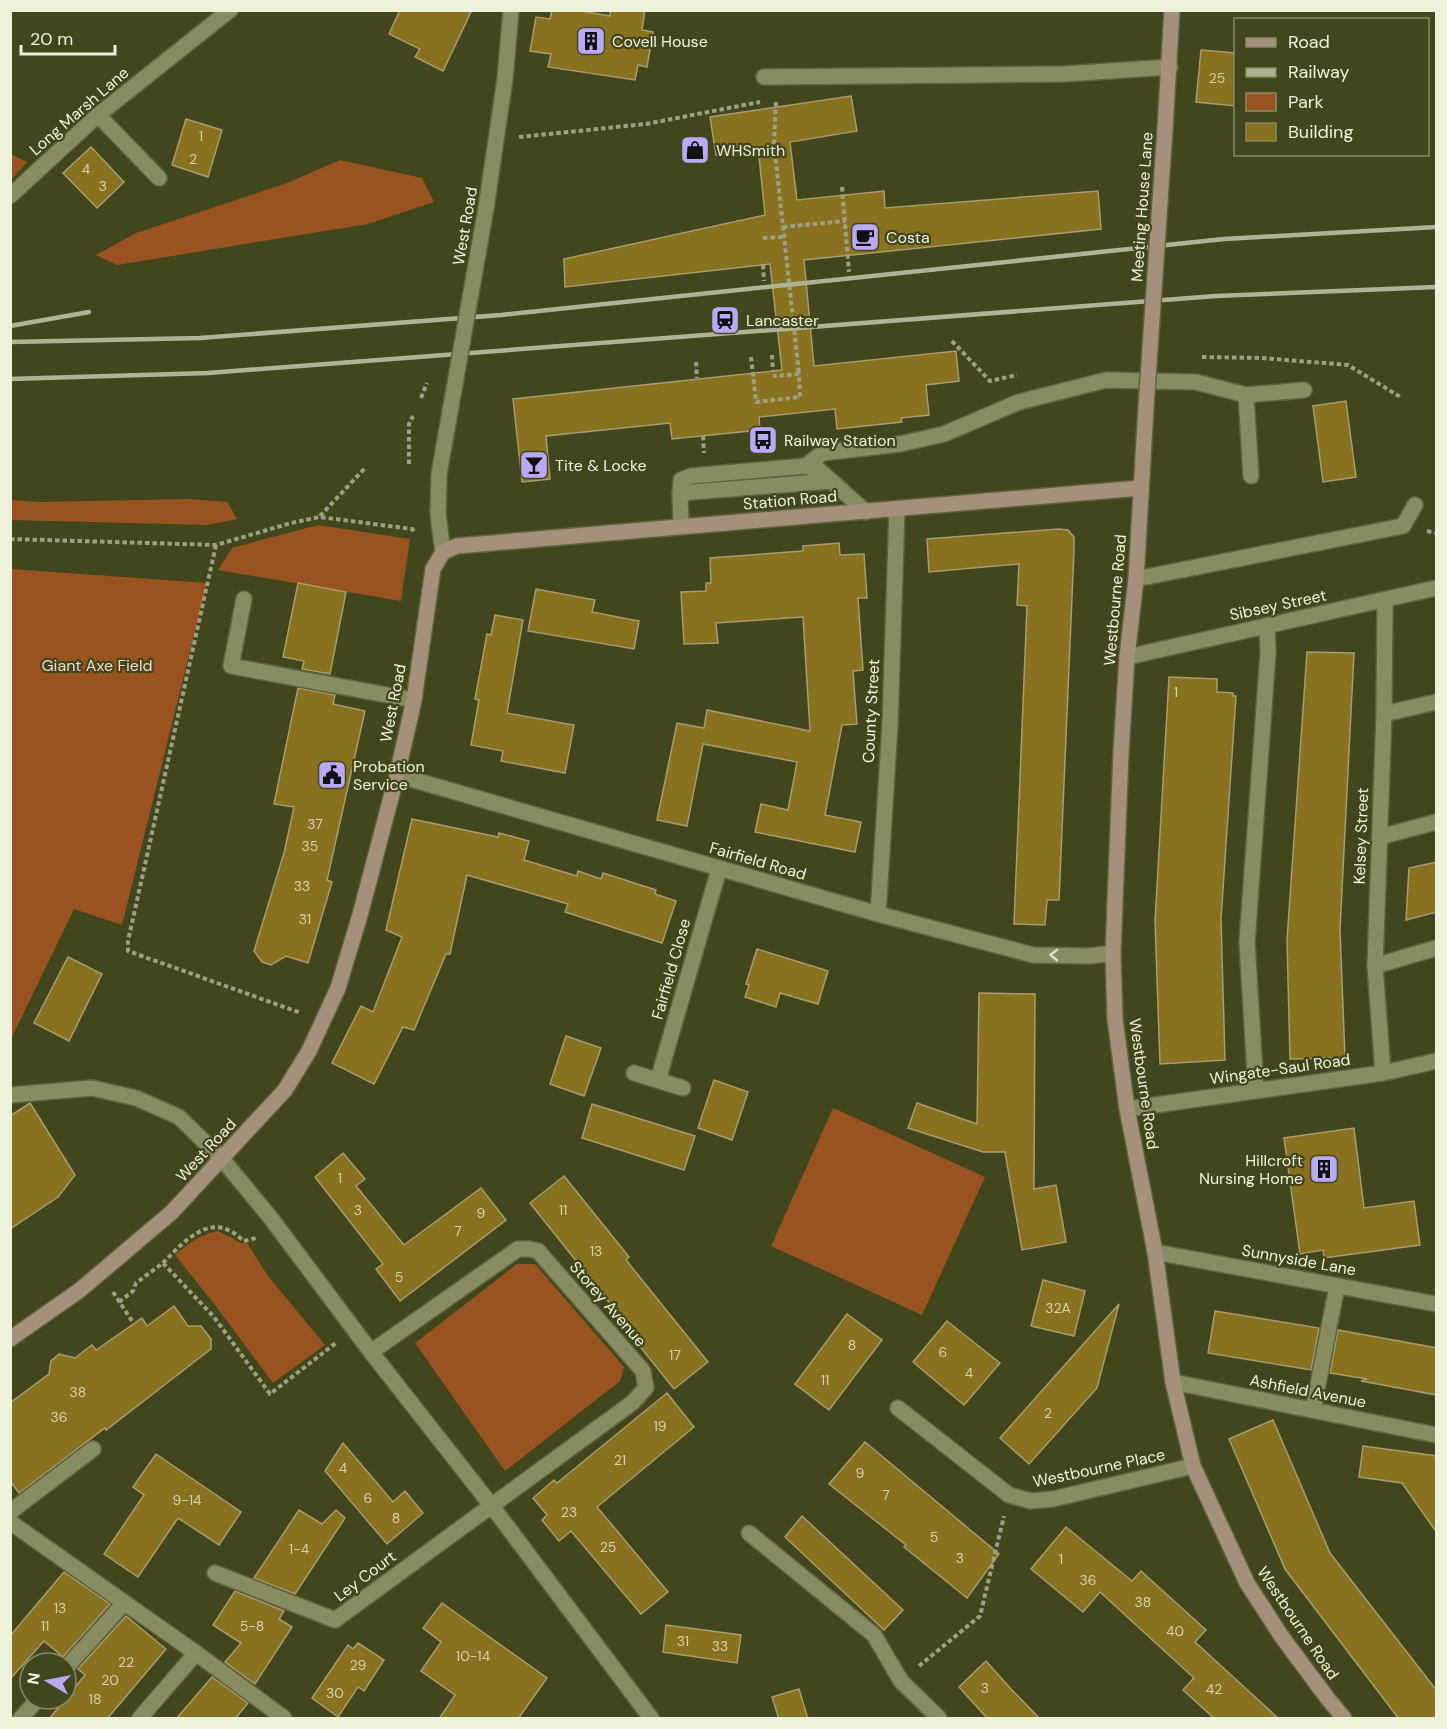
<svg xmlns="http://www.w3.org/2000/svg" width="1447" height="1729" viewBox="0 0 1447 1729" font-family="'DM Sans',sans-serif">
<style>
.green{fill:#985320}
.building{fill:#887220;stroke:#a99c70;stroke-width:1.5}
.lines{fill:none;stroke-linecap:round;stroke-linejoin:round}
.lane-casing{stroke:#60633d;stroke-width:18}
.street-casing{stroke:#60633d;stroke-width:18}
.secondary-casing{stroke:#60633d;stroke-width:18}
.path{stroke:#9da181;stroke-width:4;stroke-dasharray:4.5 3;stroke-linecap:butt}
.lane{stroke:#888d61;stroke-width:15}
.street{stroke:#888d61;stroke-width:15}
.secondary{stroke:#a5907b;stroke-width:15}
.rail{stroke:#b0b496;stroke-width:4.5}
.street-bridge-casing{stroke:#60633d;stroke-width:18;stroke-linecap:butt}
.secondary-bridge-casing{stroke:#60633d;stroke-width:18;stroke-linecap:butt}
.path-bridge{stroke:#9da181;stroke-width:4;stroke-dasharray:4.5 3;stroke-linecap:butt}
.street-bridge{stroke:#888d61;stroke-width:15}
.secondary-bridge{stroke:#a5907b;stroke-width:15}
.oneway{stroke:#e0e3c9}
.labels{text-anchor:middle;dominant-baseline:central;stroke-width:4.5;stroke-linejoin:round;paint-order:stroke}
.number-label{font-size:14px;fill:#d5d2ac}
.poi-label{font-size:16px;fill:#eff2db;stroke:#42461c;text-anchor:start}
.street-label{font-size:16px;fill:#eff2db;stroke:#42461c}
.park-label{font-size:16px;fill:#f5d8c6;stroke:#42461c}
</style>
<rect width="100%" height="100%" fill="#42461c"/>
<g class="green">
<polygon points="11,154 27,162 11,180"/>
<polygon points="340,160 422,178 434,202 368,224 117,265 96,255 136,233 287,183"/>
<polygon points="188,499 227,502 237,519 207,525 11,520 11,500 40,502"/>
<polygon points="318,525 410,539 401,601 218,570 232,548"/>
<polygon points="11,569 207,583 122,925 74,909 11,1039"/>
<polygon points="833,1108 985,1177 922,1315 771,1246"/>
<path d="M218 1231 241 1243H247L268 1276 325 1345 273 1383 215 1305 175 1255C188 1244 200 1234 218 1231Z"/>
<polygon points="517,1264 535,1264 624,1367 620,1381 505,1471 415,1343"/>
</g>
<g class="building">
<polygon points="400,10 472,10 443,71 415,57 420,49 389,34"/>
<polygon points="552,10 576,10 610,16 610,10 645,10 642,30 653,32 647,67 638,65 635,80 548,67 551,54 530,51 536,17 550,19"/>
<polygon points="1201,50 1236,53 1236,106 1196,102"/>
<polygon points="851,96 857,131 790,142 797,200 884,191 885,208 1098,191 1101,229 804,260 814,366 956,351 959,381 926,385 929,415 901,418 902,422 837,429 835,409 759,417 760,430 672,439 670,423 546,436 550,479 522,482 513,399 782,370 770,264 565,287 564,259 765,215 758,147 716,155 710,117"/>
<polygon points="186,119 222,130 208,177 172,165"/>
<polygon points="91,147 124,182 97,208 63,173"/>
<polygon points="1346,401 1356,477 1323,482 1313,406"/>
<polygon points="1059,529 1068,530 1074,537 1074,550 1059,900 1047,900 1045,925 1014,924 1027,606 1017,605 1019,564 929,572 927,539"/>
<polygon points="839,543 840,555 864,554 867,598 858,598 863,670 853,671 857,724 842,725 825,815 861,822 855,852 755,832 761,804 788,810 797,762 703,744 687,826 657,820 677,723 704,728 707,710 810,731 803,617 716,623 718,643 684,644 681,592 706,591 706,583 711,583 710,558 803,551 803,546"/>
<polygon points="298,583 346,592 330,674 302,669 304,661 283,657"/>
<polygon points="536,589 595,600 592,612 639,621 634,649 528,631"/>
<polygon points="495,615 523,620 507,713 574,725 565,773 501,761 503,751 471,745 479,700 475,699 487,634 491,635"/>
<polygon points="1307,652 1354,653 1340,929 1345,1058 1290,1059 1287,940"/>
<polygon points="1169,677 1217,679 1217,692 1233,693 1233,696 1236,696 1221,919 1225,1060 1160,1064 1155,921"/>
<polygon points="298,688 335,695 333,704 365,711 327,880 332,882 308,963 286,956 271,965 262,962 254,951 284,853 294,807 274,804"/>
<polygon points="412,819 498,837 499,833 529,841 524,860 577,876 578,871 601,879 603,873 656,890 655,894 676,901 662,943 565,912 568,904 467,875 450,954 446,954 414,1030 403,1027 374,1084 332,1063 361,1006 373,1012 402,937 386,930"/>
<polygon points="1437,862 1437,912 1406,920 1409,868"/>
<polygon points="757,949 828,971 818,1004 780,993 776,1007 745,997 749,985 746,984"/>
<polygon points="68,957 102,974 69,1041 34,1023"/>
<polygon points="979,993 1035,994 1034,1189 1056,1185 1066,1242 1022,1250 1005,1152 983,1152 908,1128 917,1103 977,1124"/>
<polygon points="566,1036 601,1048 584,1096 550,1084"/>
<polygon points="714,1080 748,1092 732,1140 698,1128"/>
<polygon points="30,1103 75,1175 58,1197 10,1229 10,1116"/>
<polygon points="592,1104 695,1136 684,1170 582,1138"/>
<polygon points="1354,1128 1364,1208 1414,1201 1420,1245 1324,1258 1323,1250 1300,1254 1284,1138"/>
<polygon points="343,1153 365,1179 356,1186 404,1245 481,1188 506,1220 400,1301 376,1269 383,1264 315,1177"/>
<polygon points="564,1176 629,1257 626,1260 708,1362 674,1389 609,1308 612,1306 530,1203"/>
<polygon points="1043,1280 1085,1291 1074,1336 1031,1326"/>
<polygon points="1119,1304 1097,1388 1029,1464 1000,1438"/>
<polygon points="174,1306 188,1326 201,1326 211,1339 211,1349 106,1430 105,1428 19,1493 10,1481 10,1403 49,1374 51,1361 59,1354 75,1358 92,1345 96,1350 142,1318 147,1326"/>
<polygon points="1215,1311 1319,1328 1311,1370 1208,1353"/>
<polygon points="847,1314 882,1340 829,1410 795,1384"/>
<polygon points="947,1321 1000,1363 964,1405 913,1362"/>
<polygon points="1338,1330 1437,1348 1437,1395 1361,1381 1367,1379 1330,1373"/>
<polygon points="667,1393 694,1427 597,1507 668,1592 641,1614 571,1531 559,1541 542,1520 547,1515 533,1498 554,1480 557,1483"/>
<polygon points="1273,1420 1330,1553 1437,1691 1437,1719 1399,1719 1285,1569 1229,1439"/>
<polygon points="865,1442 999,1554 967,1598 904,1547 906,1545 829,1484"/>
<polygon points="343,1443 393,1502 405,1491 423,1513 387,1544 325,1471"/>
<polygon points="1363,1446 1437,1456 1437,1533 1402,1483 1359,1477"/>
<polygon points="156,1454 241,1512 219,1545 178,1518 138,1577 104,1554 144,1495 133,1487"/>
<polygon points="299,1510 322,1524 336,1510 345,1518 295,1594 254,1578"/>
<polygon points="802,1516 903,1610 884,1630 785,1537"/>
<polygon points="1066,1527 1132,1581 1141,1571 1206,1630 1195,1642 1279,1719 1215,1719 1183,1690 1194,1678 1100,1592 1083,1612 1031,1569"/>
<polygon points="64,1572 110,1604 63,1657 44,1641 10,1679 10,1636"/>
<polygon points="235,1591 284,1611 279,1619 292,1627 255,1684 225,1662 241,1643 213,1625"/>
<polygon points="442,1603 547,1678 518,1719 439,1719 455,1695 421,1671 441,1642 423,1628"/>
<polygon points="126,1616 166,1649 107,1719 49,1719 85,1675 78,1669"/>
<polygon points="666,1625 741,1635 737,1663 663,1652"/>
<polygon points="358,1643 384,1660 364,1691 358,1687 338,1717 312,1698 348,1645 353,1649"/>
<polygon points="986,1661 1011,1689 1040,1719 988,1719 959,1687"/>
<polygon points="212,1677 248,1703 235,1719 176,1719"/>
<polygon points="799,1689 808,1719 779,1719 772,1697"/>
</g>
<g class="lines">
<g class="lane-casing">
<g id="lane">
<polyline points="764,77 1065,74 1170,67"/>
<polyline points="1246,395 1251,476"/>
<polyline points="806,466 822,453 900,444 944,434 1019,402 1106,380 1196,382 1246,395 1304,390"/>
<polyline points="680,493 831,481"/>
<polyline points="681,526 680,493 681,480 691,476 806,466 819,470 866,512"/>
<polyline points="1136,579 1403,526 1415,505"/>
<polyline points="244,599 231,666 414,700"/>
<polyline points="1384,714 1436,702"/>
<polyline points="1375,966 1436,948"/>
<polyline points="1256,1090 1247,942 1268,653 1267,625"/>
<polyline points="10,1095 92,1088 136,1098 179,1117 222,1159"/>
<polyline points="1313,1410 1337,1286"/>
<polyline points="10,1512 93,1449"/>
<polyline points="10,1522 196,1653 284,1718"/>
<polyline points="749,1533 874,1635 901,1681"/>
<polyline points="140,1718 196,1653"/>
</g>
</g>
<g class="street-casing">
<g id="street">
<polyline points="98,115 159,178"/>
<polyline points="10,196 98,115 230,10"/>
<polyline points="486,208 505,79 511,10"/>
<polyline points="439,474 438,514 443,552"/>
<polyline points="1127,657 1436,588"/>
<polyline points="397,775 878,914 1033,955 1089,956 1113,953"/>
<polyline points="1380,837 1436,822"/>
<polyline points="878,914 890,725 897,509"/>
<polyline points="634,1073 683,1088"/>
<polyline points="1383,1073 1375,966 1384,714 1385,600"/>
<polyline points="658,1080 719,869"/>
<polyline points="1127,1109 1383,1073 1436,1061"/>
<polyline points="222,1159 270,1217 371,1352 491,1505 651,1718"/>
<polyline points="1155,1252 1436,1304"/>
<polyline points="1173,1382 1436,1435"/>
<polyline points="898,1408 1009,1495 1031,1501 1053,1499 1193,1466"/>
<polyline points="215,1573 335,1620 632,1403 646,1388 643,1371 538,1251 529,1249 518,1249 371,1352"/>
<polyline points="66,1668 124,1603"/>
<polyline points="901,1681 939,1718"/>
<polyline points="21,1718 38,1699"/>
<polyline points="277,1718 280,1716"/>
</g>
</g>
<g class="secondary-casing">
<g id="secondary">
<polyline points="1165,129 1172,10"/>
<polyline points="1146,407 1136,579 1127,657 1121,752 1113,953 1115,1019 1127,1109 1155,1252 1173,1382 1193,1466 1247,1583 1282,1637 1328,1699 1344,1718"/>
<path d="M10 1339 80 1290 172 1212 285 1090 309 1051 338 988 360 915 397 775 414 700 433 569 443 552 457 546C685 525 913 508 1141 488"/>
</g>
</g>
<g class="path">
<polyline points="519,137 646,124 760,102"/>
<polyline points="774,144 776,100"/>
<polyline points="842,187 849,272"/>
<polyline points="783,227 845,221"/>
<polyline points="763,238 784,237"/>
<polyline points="763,265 764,281"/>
<polyline points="952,341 990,381 1017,375"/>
<polyline points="772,355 773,371"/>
<polyline points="751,357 756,402 800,397 799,374 773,376"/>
<polyline points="1202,357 1262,358 1348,365 1402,398"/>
<polyline points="696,362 697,378"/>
<polyline points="421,398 427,383"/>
<polyline points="703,436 704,453"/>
<polyline points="409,464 409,424 413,416"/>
<polyline points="320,516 366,467"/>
<polyline points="1427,531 1436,533"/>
<polyline points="10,539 216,545 291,523 320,517 412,529 415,532"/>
<polyline points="216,545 128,941 128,951 301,1013"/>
<path d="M163 1263C178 1248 203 1218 228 1230 234 1232 239 1237 244 1241L256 1238"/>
<polyline points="113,1292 134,1324"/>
<polyline points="119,1302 133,1291 136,1283 163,1263 214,1317 270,1394 337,1342"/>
<polyline points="919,1666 980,1616 1004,1516"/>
</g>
<use href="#lane" class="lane"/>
<use href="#street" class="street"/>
<use href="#secondary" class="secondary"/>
<g class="rail">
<polyline points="10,326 89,312"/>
<polyline points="10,342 200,338 501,315 1224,239 1436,227"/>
<polyline points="10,379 208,373 1216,296 1436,287"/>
</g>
<g class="street-bridge-casing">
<polyline id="street-bridge" points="439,474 486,208"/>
</g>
<g class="secondary-bridge-casing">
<polyline id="secondary-bridge" points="1146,407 1165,129"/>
</g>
<polyline class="path-bridge" points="774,144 799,374"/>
<use href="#street-bridge" class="street-bridge"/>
<use href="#secondary-bridge" class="secondary-bridge"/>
</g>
<defs><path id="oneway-chevron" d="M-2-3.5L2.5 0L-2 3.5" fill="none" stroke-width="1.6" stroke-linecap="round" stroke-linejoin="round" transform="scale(1.5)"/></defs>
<use class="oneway" href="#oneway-chevron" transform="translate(1054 955) rotate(-179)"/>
<defs>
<g id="building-square" transform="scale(1.5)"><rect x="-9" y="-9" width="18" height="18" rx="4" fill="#baaaf6" stroke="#42461c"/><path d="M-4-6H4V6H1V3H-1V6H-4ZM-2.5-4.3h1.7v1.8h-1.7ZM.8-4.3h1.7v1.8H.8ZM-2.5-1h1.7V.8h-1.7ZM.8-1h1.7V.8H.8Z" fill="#111"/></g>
<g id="shop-square" transform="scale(1.5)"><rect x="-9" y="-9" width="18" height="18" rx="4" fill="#baaaf6" stroke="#42461c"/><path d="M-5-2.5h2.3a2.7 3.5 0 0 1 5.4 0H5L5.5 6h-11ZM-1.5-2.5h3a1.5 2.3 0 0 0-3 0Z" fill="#111"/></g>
<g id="cafe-square" transform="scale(1.5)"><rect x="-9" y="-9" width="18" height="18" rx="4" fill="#baaaf6" stroke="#42461c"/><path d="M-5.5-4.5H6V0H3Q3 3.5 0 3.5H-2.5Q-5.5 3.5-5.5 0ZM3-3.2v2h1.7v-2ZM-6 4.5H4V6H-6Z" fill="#111"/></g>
<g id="station-square" transform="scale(1.5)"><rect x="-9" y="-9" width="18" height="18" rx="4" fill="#baaaf6" stroke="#42461c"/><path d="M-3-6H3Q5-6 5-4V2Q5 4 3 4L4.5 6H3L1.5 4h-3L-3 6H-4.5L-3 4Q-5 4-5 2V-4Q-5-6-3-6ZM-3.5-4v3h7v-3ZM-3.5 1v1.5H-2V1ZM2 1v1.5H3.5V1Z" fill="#111"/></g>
<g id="bus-square" transform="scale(1.5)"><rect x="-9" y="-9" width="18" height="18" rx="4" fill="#baaaf6" stroke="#42461c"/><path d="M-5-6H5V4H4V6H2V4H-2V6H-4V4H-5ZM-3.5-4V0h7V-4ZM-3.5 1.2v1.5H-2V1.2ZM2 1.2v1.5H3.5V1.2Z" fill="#111"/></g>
<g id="bar-square" transform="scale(1.5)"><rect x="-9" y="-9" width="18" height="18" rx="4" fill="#baaaf6" stroke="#42461c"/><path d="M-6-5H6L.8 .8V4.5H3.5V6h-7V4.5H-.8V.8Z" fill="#111"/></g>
<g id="civic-square" transform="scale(1.5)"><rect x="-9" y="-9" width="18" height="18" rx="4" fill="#baaaf6" stroke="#42461c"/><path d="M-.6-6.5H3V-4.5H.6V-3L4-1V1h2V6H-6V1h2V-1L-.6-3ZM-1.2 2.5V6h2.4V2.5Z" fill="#111"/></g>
</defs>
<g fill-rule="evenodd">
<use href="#building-square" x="591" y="41"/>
<use href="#shop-square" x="695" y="150"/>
<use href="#cafe-square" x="865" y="237"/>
<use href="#station-square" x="725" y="320"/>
<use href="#bus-square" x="763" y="440"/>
<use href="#bar-square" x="534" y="465"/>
<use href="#civic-square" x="332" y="775"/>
<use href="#building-square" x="1324" y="1169"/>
</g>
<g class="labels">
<g class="number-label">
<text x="1217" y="78">25</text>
<text x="201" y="136">1</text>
<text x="193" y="159">2</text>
<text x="86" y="169">4</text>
<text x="103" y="186">3</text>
<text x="1176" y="692">1</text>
<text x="315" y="824">37</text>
<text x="310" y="846">35</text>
<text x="302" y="886">33</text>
<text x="305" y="919">31</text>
<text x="340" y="1178">1</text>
<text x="358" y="1210">3</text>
<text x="563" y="1210">11</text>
<text x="481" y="1213">9</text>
<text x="458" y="1231">7</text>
<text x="596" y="1251">13</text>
<text x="399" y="1277">5</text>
<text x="1058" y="1308">32A</text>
<text x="852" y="1345">8</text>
<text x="943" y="1352">6</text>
<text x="675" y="1355">17</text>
<text x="969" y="1373">4</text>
<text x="825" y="1380">11</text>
<text x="78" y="1392">38</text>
<text x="1048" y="1413">2</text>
<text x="59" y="1417">36</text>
<text x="660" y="1426">19</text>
<text x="620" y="1460">21</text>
<text x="343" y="1468">4</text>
<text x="860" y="1473">9</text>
<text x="886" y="1495">7</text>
<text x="368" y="1498">6</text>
<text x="187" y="1500">9-14</text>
<text x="569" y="1512">23</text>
<text x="396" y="1518">8</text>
<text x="934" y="1537">5</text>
<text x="608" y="1547">25</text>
<text x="299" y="1549">1-4</text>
<text x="960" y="1558">3</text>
<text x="1061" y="1559">1</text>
<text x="1088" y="1580">36</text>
<text x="1143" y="1602">38</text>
<text x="60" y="1608">13</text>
<text x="45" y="1626">11</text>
<text x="252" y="1626">5-8</text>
<text x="1175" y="1631">40</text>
<text x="683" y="1641">31</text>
<text x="720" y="1646">33</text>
<text x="473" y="1656">10-14</text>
<text x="126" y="1662">22</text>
<text x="358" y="1665">29</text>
<text x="110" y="1680">20</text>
<text x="985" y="1688">3</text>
<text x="1214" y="1689">42</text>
<text x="335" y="1693">30</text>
<text x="95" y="1699">18</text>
</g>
<g class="poi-label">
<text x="612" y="41">Covell House</text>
<text x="716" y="150">WHSmith</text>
<text x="886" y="237">Costa</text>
<text x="746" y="320">Lancaster</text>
<text x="784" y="440">Railway Station</text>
<text x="555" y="465">Tite &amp; Locke</text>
<text x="353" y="766">Probation<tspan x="353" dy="18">Service</tspan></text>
<text x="1303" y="1160" text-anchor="end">Hillcroft<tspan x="1303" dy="18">Nursing Home</tspan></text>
</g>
<g class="street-label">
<text transform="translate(79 111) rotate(-41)">Long Marsh Lane</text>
<text transform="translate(1142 207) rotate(-86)">Meeting House Lane</text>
<text transform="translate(465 226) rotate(-80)">West Road</text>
<text transform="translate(790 500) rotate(-5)">Station Road</text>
<text transform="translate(1115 600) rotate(-85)">Westbourne Road</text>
<text transform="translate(1278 605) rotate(-12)">Sibsey Street</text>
<text transform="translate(393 703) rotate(-79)">West Road</text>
<text transform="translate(871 711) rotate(-87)">County Street</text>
<text transform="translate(1361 836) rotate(-88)">Kelsey Street</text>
<text transform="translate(758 861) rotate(16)">Fairfield Road</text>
<text transform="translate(671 969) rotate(-74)">Fairfield Close</text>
<text transform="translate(1280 1069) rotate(-8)">Wingate-Saul Road</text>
<text transform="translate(1144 1084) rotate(82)">Westbourne Road</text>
<text transform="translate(206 1150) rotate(-47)">West Road</text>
<text transform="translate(1299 1260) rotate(10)">Sunnyside Lane</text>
<text transform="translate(608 1304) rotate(49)">Storey Avenue</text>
<text transform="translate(1308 1391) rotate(11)">Ashfield Avenue</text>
<text transform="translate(1099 1468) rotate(-12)">Westbourne Place</text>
<text transform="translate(365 1576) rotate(-37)">Ley Court</text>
<text transform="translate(1298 1623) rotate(56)">Westbourne Road</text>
</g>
<g class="park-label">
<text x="97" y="665">Giant Axe Field</text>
</g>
</g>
<rect width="1447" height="1729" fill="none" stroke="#eff2db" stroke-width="24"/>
<rect x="1234" y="18" width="195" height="138" fill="#42461c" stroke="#878b68" stroke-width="1.5"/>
<rect x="1246" y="38" width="30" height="9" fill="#a5907b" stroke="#878b68" stroke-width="1.5"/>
<text x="1288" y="48" font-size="18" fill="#eff2db">Road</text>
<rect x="1246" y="68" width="30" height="9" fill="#b0b496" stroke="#878b68" stroke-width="1.5"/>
<text x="1288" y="78" font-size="18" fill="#eff2db">Railway</text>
<rect x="1246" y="93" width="30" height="18" fill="#985320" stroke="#878b68" stroke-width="1.5"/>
<text x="1288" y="108" font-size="18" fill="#eff2db">Park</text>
<rect x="1246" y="123" width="30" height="18" fill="#887220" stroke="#878b68" stroke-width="1.5"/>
<text x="1288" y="138" font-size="18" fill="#eff2db">Building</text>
<g transform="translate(48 1681) rotate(280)"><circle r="28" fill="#42461c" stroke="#878b68" stroke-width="1.5"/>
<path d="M0-4.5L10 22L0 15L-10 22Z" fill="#baaaf6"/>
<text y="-9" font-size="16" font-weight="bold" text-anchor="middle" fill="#eff2db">N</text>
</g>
<path d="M21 45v9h94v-9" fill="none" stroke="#eff2db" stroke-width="3"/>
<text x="30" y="45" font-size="18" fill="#eff2db" stroke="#42461c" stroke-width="4.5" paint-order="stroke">20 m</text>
</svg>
